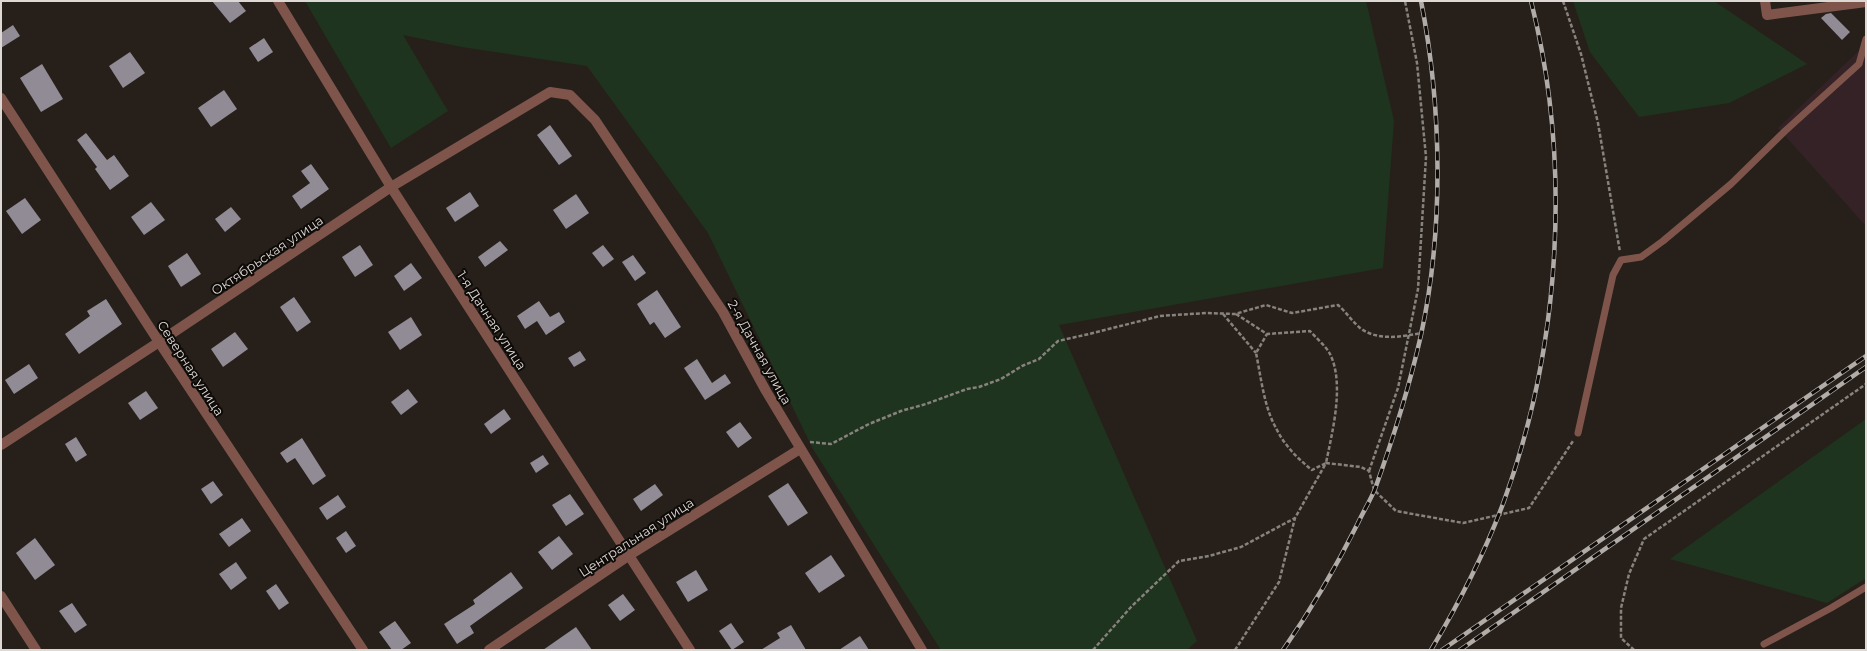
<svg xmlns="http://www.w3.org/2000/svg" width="1867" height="651" viewBox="0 0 1867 651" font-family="Montserrat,sans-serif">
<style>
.industrial{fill:#352227}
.green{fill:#1f341e}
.building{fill:#918b95}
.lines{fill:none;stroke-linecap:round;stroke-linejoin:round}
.path{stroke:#87827d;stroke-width:2.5;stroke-dasharray:4 2;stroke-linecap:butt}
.lane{stroke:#7f554b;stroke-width:7}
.street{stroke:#7f554b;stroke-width:10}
.rail-casing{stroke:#b2aca8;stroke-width:4.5}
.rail{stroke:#0d0a08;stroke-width:3;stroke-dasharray:9;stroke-linecap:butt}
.labels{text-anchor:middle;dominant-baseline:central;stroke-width:4;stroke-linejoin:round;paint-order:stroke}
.street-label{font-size:13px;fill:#ddd8d4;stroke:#0d0a08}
</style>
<rect width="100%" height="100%" fill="#27201a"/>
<polygon class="industrial" points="1866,44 1866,226 1778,128"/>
<g class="green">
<polygon points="305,1 1366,1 1394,121 1383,268 1059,325 1197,641 1187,650 941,650 813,449 708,233 587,66 462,47 403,35 448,111 391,148"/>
<polygon points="1573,1 1714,1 1807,64 1729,103 1639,117 1590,52"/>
<polygon points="1866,419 1866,578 1827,603 1670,559"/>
</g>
<g class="building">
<polygon points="212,1 238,1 246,11 230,23"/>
<polygon points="1831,13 1850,32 1842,40 1821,18 1826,14"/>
<polygon points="13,25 20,36 1,48 1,33"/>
<polygon points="264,38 273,52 258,62 249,48"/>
<polygon points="130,52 145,73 123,88 109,66"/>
<polygon points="42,64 63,99 41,112 20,78"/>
<polygon points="224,90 237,109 211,127 198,108"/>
<polygon points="550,125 572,156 559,165 537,135"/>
<polygon points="86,133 107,160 114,155 129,176 110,190 95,169 97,167 77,140"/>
<polygon points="311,164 329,189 301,209 292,196 310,183 301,171"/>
<polygon points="470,192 479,206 455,222 446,208"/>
<polygon points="576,194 589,213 566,229 553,210"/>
<polygon points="25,198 41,220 22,234 6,211"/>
<polygon points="151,202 165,220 144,235 131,217"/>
<polygon points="231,207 241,219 225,232 215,219"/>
<polygon points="500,241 508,250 485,267 478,257"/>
<polygon points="360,245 373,265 355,277 342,257"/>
<polygon points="603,245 614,259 603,267 592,253"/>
<polygon points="187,253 201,274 181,287 168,266"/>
<polygon points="633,255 646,273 635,281 622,262"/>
<polygon points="411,263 422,278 404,291 394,276"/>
<polygon points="657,290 681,327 665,338 654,322 650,325 637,304"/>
<polygon points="294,297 311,322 297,332 280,307"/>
<polygon points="106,299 122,324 79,354 65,334 90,316 87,311"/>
<polygon points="539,301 550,317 559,312 565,322 546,335 537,321 525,329 517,316"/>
<polygon points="411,317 422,335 400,350 388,332"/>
<polygon points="235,332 248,349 223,367 211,349"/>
<polygon points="580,351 586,360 574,367 568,358"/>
<polygon points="697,359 712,383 725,374 731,383 705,400 684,368"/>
<polygon points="29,364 38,378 14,394 5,380"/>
<polygon points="408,389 418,402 401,415 391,402"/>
<polygon points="146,391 158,408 140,420 128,403"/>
<polygon points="504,409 511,419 491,434 484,424"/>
<polygon points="740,422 752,438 738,448 726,432"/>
<polygon points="76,437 87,455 76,462 65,444"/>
<polygon points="302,438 326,476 313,485 295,458 287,463 280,453"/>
<polygon points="543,455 549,464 536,473 530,463"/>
<polygon points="213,481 223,495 211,504 201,489"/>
<polygon points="788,483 808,513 788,526 768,496"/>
<polygon points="655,484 663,495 641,511 633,499"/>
<polygon points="570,494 584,514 566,526 552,505"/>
<polygon points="338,495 346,507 327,520 319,508"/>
<polygon points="242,518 251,531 229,547 219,534"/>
<polygon points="346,531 356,546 346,553 336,538"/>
<polygon points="559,536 573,554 552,570 538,552"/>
<polygon points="35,538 55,565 35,580 16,553"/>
<polygon points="831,555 845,576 819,593 805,573"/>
<polygon points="236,562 247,578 231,590 219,574"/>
<polygon points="696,570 708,590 688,602 676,582"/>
<polygon points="511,572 523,588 470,626 474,633 457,644 444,624 475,604 473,600"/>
<polygon points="276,584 289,603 279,610 266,591"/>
<polygon points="623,594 635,610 620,621 608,605"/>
<polygon points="72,603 87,625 75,633 59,611"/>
<polygon points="395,621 411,643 401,650 392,650 379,632"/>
<polygon points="731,623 744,642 732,650 719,631"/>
<polygon points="791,625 806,650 761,650 780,638 777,633"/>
<polygon points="576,627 592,650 543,650"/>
<polygon points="860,636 869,650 839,650"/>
</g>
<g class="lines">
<g class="path">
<polyline points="1563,1 1581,54 1598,123 1620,252"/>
<polyline points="1223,314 1256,353"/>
<path d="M1236 314 1267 334 1310 331C1316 338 1326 346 1330 354 1345 384 1332 433 1326 463L1312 470C1298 459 1284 445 1276 428 1264 407 1261 377 1256 353L1267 334"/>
<path d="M810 442 831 444 869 424 901 411 926 404 967 389 979 387 1001 379 1022 366 1039 359 1058 341 1089 334 1160 316 1206 313 1235 314 1266 305 1292 313 1338 305C1346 312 1352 321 1360 328 1377 341 1402 337 1421 333"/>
<polyline points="1369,471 1398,388 1418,289 1426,157 1417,63 1405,1"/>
<polyline points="1093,650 1131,607 1179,561 1209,556 1241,547 1295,518"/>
<polyline points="1235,650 1279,582 1295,518 1326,463 1361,467 1369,471 1374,490 1396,511 1463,523 1529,508 1573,441"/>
<polyline points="1634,650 1621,638 1621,608 1629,574 1644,539 1866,384"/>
</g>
<g class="lane">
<polyline points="1578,433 1613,275 1621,260 1641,257 1663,241 1731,184 1785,131 1859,64 1866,39"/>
<polyline points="1764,644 1831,608 1866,587"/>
</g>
<g class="street">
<polyline points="278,1 391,187 690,650"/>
<polyline points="1765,1 1767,15 1866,2"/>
<polyline points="1,98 159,342 363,650"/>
<polyline points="1,445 159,342 391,187 550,92 570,95 595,120 723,312 766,391 922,650"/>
<polyline points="1,596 36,650"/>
<polyline points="489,650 628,556 800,449"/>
</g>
<g class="rail-casing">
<g id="rail">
<path d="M1283 650C1311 610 1336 567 1358 523 1363 512 1370 501 1375 489 1393 439 1409 388 1421 335 1444 229 1442 107 1421 1"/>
<path d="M1431 650C1459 603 1485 553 1504 501 1561 344 1572 163 1531 1"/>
<polyline points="1442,650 1866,356"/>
<polyline points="1460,650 1866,367"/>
</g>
</g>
<use href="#rail" class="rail"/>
</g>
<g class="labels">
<g class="street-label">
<text transform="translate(267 255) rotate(-34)">Октябрьская улица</text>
<text transform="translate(492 320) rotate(57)">1-я Дачная улица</text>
<text transform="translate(760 352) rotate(61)">2-я Дачная улица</text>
<text transform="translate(191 368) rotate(57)">Северная улица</text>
<text transform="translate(636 537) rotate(-33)">Центральная улица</text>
</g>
</g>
<rect width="1867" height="651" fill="none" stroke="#ddd8d4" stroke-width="4"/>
</svg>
